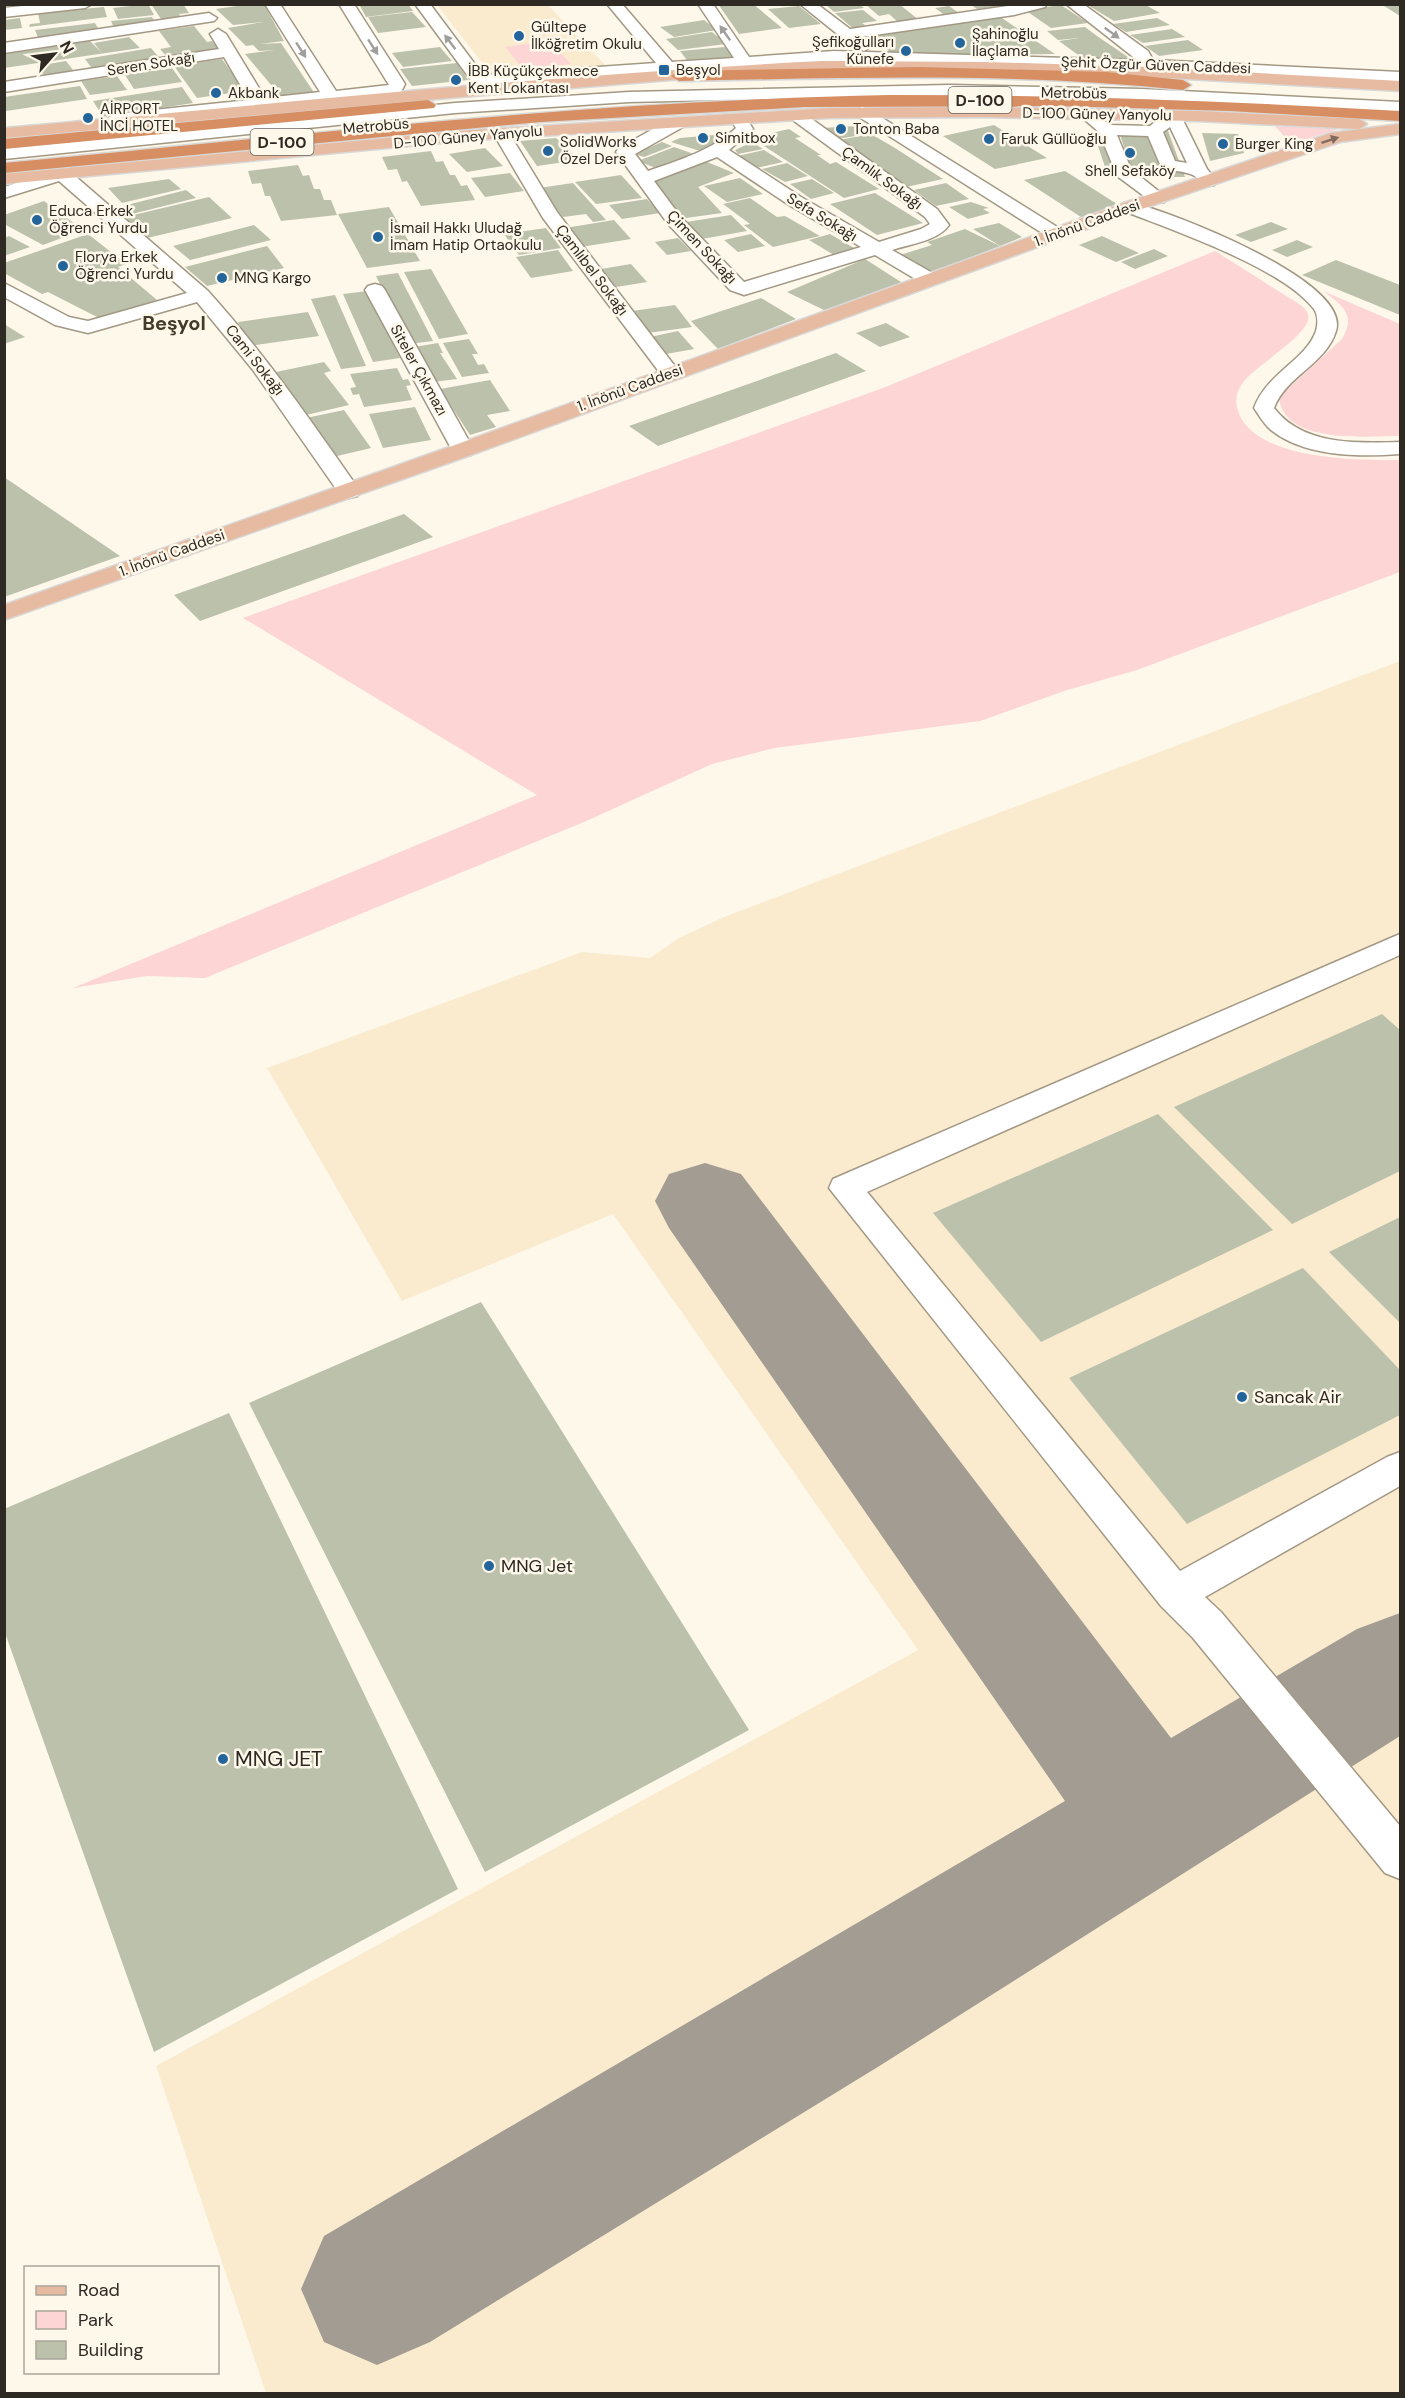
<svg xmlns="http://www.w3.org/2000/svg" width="1405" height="2398" viewBox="0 0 1405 2398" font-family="'DM Sans',sans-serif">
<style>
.built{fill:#faebcf}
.green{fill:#fdd5d5}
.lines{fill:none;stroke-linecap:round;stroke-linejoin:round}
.taxiway{fill:#a29c92;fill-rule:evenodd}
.building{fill:#bcc1ab}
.minor-casing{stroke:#a29884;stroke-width:3}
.major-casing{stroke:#d9d8d7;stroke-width:3}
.highway-casing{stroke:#d9d8d7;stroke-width:3}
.minor{fill:#fff;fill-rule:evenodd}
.major{fill:#e6bba1;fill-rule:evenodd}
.highway{fill:#d68e62;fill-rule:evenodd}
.oneway{fill:#a19f9c}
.oneway2{fill:#816b5b}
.poi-dot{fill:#23659a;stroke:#fef8eb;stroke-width:2}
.labels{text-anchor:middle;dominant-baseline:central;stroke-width:5;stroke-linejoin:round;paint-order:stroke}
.far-poi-label{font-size:15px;fill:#2e2922;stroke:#fef8eb;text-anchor:start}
.far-street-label{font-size:15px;fill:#2e2922;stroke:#fef8eb}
.shield{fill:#fef8eb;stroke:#6c675e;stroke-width:1.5}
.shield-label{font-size:16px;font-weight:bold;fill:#2e2922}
.poi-label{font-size:18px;fill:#2e2922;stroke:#fef8eb;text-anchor:start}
.far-district-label{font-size:20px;font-weight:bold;fill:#433a29;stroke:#fef8eb}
.near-poi-label{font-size:21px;fill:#2e2922;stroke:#fef8eb;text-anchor:start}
</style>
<rect width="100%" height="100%" fill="#fef8eb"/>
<g class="built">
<polygon points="437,5 548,5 607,67 490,73"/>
<polygon points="1400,661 1400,2393 266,2393 156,2066 918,1650 613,1214 402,1301 267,1068 582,952 650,958 679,938 724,917"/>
</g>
<g class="green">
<polygon points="550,41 571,64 524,70 505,47"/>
<polygon points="1274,125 1342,128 1291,144"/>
<path d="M1215 251 1296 302C1302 306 1310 311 1308 320 1304 339 1249 369 1240 387 1234 398 1236 408 1241 418 1264 460 1359 460 1400 460V572L1137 670 1064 691 980 721 775 748 712 764 584 822 205 978 147 976 73 988 537 795 243 618 883 388Z"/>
<path d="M1323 291 1400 324V436C1367 436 1283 445 1279 397L1342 339C1357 315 1342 305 1323 291Z"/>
</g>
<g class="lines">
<polygon class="taxiway" points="705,1163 741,1174 1171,1738 1357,1629 1400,1613 1400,1736 881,2065 430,2342 377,2365 324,2342 301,2289 324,2236 1065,1801 669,1228 655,1201 669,1174"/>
</g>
<g class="building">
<polygon points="148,4 154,15 118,19 113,8"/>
<polygon points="151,4 183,4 189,13 179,14 182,20 163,22"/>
<polygon points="251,4 264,4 284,41 260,44 281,43 315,94 283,99 245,54 274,50 259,51 253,45 246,46 228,28 263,22 233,25 216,9"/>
<polygon points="359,4 408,4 413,11 366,17"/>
<polygon points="718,4 753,4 782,28 739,34"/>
<polygon points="825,4 859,4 864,8 834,12"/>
<polygon points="865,4 899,4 919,20 898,22 889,14 879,16"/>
<polygon points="970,4 1002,4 1002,6 977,9"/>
<polygon points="1086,4 1144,4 1160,13 1114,21"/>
<polygon points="1381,4 1400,4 1400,16"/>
<polygon points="1061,5 1088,23 1051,28 1025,10"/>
<polygon points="799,6 821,24 789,28 768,9"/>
<polygon points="949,6 962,15 947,17 935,8"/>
<polygon points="104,7 107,17 29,27 30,24 40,23 38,13"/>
<polygon points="863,10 877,21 862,23 870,29 856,31 835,13"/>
<polygon points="412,12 426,27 378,33 368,17"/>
<polygon points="999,16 1055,54 894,56 870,33"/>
<polygon points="152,17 157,25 115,30 111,21"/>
<polygon points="20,18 22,28 4,30 4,20"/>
<polygon points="1157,18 1170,25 1126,32 1113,24"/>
<polygon points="704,20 717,30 674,37 660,27"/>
<polygon points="95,23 100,32 39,40 35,30"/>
<polygon points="194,26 207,42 212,41 221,50 169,59 160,49 171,47 159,31"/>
<polygon points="1085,27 1097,36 1128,57 1120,61 1085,60 1059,41 1079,38 1058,40 1047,31"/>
<polygon points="1172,29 1185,37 1143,43 1130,35"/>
<polygon points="712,32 717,36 723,36 726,44 678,50 666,39"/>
<polygon points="129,37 140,48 4,68 4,54 90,41 101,52 94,43"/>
<polygon points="1188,40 1203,50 1159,56 1145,46"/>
<polygon points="440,47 452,61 403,67 392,53"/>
<polygon points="725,47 735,60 690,64 680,51"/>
<polygon points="151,48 162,61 94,71 85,59"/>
<polygon points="222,59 245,91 197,98 174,66"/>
<polygon points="66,61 76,74 47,79 37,66"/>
<polygon points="457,63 468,80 412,86 400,69"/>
<polygon points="172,68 182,82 134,89 125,75"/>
<polygon points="117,76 127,90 90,95 81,81"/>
<polygon points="80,86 87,99 6,111 4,109 4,97"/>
<polygon points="182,87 193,103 103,117 93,101"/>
<polygon points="994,125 1047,158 995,169 943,136"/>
<polygon points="856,126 867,134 838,139 822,128"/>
<polygon points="1118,128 1167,128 1185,177 1135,177 1132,167 1105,167 1098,146 1124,147"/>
<polygon points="789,129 801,137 795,138 821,155 817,155 830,164 836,162 879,189 844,198 764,146 768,145 754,137"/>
<polygon points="1202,133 1238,134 1244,153 1210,161"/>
<polygon points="871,134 895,148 943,179 906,187 839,140"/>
<polygon points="714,135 726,138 700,151 671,142 680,138"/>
<polygon points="556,138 579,160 537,166 520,141"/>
<polygon points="662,142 672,146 644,157 634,154"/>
<polygon points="752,142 763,149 738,154 735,150"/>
<polygon points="674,147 694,154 658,169 638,161"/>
<polygon points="485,148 503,166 467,172 449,154"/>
<polygon points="764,150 783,162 752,169 733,157"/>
<polygon points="431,151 436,162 443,161 450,175 455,175 461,186 467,185 475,200 421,206 407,181 402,182 397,169 388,170 382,157"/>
<polygon points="707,162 734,173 698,187 722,213 679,219 650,183"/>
<polygon points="787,163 808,176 785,182 762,169"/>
<polygon points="298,165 303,176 309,175 314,189 320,189 324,200 331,200 337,215 281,221 270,196 265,196 261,183 252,184 248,171"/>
<polygon points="1065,171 1117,204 1084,219 1024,180"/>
<polygon points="510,173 524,191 485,197 471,178"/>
<polygon points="621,175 642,198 596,204 575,182"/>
<polygon points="740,178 763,194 727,202 704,186"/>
<polygon points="169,179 181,189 122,203 108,188"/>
<polygon points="812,179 834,193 811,199 790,184"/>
<polygon points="573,183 606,220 593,222 586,214 563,217 539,188"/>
<polygon points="946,183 969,199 936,206 914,190"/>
<polygon points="186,190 196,198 120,217 111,209"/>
<polygon points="875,193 923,223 877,235 830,204"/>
<polygon points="209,197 232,218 143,239 121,218"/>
<polygon points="750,198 777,217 785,216 820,236 773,247 744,225 750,224 723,204"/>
<polygon points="647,199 660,213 622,219 609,205"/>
<polygon points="44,201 83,230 43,245 4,224 4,215"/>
<polygon points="971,202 989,208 983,209 990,213 968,219 949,207"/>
<polygon points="389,207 420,261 367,268 338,214"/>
<polygon points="731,215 747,231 702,239 686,222"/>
<polygon points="614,220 631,239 581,247 565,228"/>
<polygon points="1271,222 1288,229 1251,242 1235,235"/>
<polygon points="999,223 1022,237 1000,246 973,229"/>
<polygon points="254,225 271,240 190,260 173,246"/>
<polygon points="546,228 561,248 519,255 504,234"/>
<polygon points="965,229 1000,246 933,272 900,255 932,245 927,242"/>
<polygon points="88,234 126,264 118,267 157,300 101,319 48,292 42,294 4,273 4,263"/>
<polygon points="751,234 765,246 738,252 724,240"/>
<polygon points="830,234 861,252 839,258 809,240"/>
<polygon points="9,236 30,247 4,256 4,238"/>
<polygon points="1102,236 1139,253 1116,262 1079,245"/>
<polygon points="678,238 691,251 667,255 655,242"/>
<polygon points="1297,240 1313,247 1287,257 1272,250"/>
<polygon points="267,246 284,268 207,286 185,267"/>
<polygon points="1154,249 1168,256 1135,269 1121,262"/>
<polygon points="558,250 573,271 531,278 516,257"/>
<polygon points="865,259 904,284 828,312 787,292"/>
<polygon points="1336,260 1400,285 1400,315 1302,275"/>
<polygon points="631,264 647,282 610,288 595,270"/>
<polygon points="431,269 468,334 439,339 404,272"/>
<polygon points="398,273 433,341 409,344 376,276"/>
<polygon points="368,291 400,358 373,362 343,294"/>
<polygon points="335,295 366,366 341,369 311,299"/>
<polygon points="761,298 796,319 718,349 691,321"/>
<polygon points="675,305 692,327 648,333 632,311"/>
<polygon points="308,312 319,336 248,346 238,322"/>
<polygon points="886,323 910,337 880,347 856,333"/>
<polygon points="4,324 25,337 4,344"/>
<polygon points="678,331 694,349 666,354 650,337"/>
<polygon points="469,339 478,354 472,354 478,365 484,364 489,373 462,377 443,343"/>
<polygon points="438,343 443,353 440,353 457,379 433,382 414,347"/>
<polygon points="836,353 866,371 658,446 629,426"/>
<polygon points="324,362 331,371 324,373 349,405 306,415 276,372"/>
<polygon points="397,368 403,380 408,379 411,385 406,386 412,400 364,407 359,394 353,395 350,388 356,387 350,374"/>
<polygon points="490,380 510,411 487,415 496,427 470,435 440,389"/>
<polygon points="415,407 431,440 383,448 369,414"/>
<polygon points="344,410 371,448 333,457 306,418"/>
<polygon points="4,477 120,556 4,597"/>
<polygon points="404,514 433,537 200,621 174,595"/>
<polygon points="1382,1014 1400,1030 1400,1171 1292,1224 1174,1107"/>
<polygon points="1158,1114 1273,1230 1041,1342 933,1213"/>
<polygon points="1400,1217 1400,1323 1329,1252"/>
<polygon points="1303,1268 1400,1370 1400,1415 1187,1524 1069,1378"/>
<polygon points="481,1302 749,1730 485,1872 249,1403"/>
<polygon points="229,1413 458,1889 154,2052 4,1630 4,1509"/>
</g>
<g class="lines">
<g class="minor-casing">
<g id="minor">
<polygon points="40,4 92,4 85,8 4,17 4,8"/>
<polygon points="265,4 280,4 336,91 389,85 339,4 354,4 405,84 401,92 395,94 115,124 107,119 115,114 249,100 224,57 4,92 4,82 219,49 210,34 218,29 226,34 265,98 320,92"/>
<polygon points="415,4 430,4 483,75 656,63 607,4 622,4 672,62 734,58 698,4 713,4 749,57 834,51 1137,60 1066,4 1083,4 1148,51 1153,60 1400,72 1400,82 1195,71 834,61 479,85 473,83"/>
<polygon points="800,4 817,4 850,29 1021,4 1047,4 1045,7 1014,15 861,37 872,46 864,51 841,37"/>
<polygon points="209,13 217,18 214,21 4,53 4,43"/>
<polygon points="949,85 1142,89 1400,102 1400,112 1142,99 949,95 629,102 455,113 4,159 4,149 455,103 629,92"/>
<polygon points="862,107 868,109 1062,230 1065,234 1062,238 1050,238 856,115 854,112"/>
<path d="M1086 109 1092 111 1110 125 1150 126 1167 112H1179L1207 169 1217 181 1214 185C1201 188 1202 180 1193 175 1185 171 1171 171 1162 169L1148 136 1117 135 1131 169 1167 198 1164 202H1152L1117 176 1099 132 1078 114ZM1170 127 1187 163 1175 161 1163 132Z"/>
<path d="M796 110 802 112 937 209 949 225C938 241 910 244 892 250L936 275 938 279 936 283H922L875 255 744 295 730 290 668 224 616 152 619 148 671 119H683L685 123 683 127 635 154 648 171C679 160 711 151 736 128L731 120 739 115 745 116 753 129 729 150 801 197 879 242 921 229 930 224 925 217 790 118 788 115 790 112ZM717 157 789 205 861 247 744 282 680 216 654 181Z"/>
<polygon points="501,128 509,133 557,212 677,369 680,373 677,377 663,377 543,218 493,133"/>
<path d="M62 169 68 170 208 291C264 353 312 422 360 491L357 496 349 498 341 496 253 370 197 302 88 333 55 325 4 297V283L69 317 88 321 187 293 59 181 4 198V187Z"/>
<path d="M1130 202C1169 211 1352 281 1336 331 1326 364 1286 376 1274 408 1303 446 1357 443 1400 442V454C1359 457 1305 457 1271 430 1264 424 1259 415 1254 408 1267 373 1306 360 1316 331 1318 324 1318 315 1314 309 1281 267 1174 231 1124 211L1121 207 1124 203Z"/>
<polygon points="375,284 382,286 385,290 474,450 471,455 463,456 455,455 452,450 365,290 368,286"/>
<polygon points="1400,934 1400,955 867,1192 1180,1571 1387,1457 1400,1452 1400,1486 1205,1597 1221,1612 1400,1826 1400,1879 1385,1873 1193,1638 1161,1606 829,1188 833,1179"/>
</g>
</g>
<g class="major-casing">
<g id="major">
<path d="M821 61 988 62 1150 67 1400 81V91L1150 77 988 72 821 71 719 76 449 98 4 138V128C276 104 548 75 821 61Z"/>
<polygon points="982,107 1198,111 1359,119 1367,124 1359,129 1198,121 982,117 830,118 474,140 4,184 4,174 474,130 830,108"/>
<polygon points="1400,124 1400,134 1340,142 1136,211 471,455 4,620 4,605 455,445 1124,203 1331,133"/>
</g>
</g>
<g class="highway-casing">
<g id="highway">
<path d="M919 67 1106 72 1183 80 1191 85 1183 90C1016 72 847 78 679 81L671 76 679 71Z"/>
<path d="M889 95C1060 95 1230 101 1400 111V121L1230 111 1060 106 804 107 540 122 4 173V163C299 135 593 101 889 95Z"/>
<polygon points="428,100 436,105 434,108 4,149 4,139"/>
</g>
</g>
<use href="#minor" class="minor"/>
<use href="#major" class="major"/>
<use href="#highway" class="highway"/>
</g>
<defs><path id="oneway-solid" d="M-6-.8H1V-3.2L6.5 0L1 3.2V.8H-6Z" transform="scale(1.5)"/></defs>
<g class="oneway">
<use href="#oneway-solid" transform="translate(725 33) rotate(-125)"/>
<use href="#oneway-solid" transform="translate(1112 33) rotate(36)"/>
<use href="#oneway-solid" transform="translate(450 42) rotate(-127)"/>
<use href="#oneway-solid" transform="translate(373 47) rotate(57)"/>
<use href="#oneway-solid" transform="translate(301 50) rotate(57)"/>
</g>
<use class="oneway2" href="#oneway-solid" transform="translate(1330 140) rotate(-18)"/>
<g class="poi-dot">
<circle cx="519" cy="36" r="6"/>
<circle cx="960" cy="43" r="6"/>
<circle cx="906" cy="51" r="6"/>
<rect x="658" y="64" width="12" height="12" rx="3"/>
<circle cx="456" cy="80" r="6"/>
<circle cx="216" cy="93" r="6"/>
<circle cx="88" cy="118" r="6"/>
<circle cx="841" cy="129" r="6"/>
<circle cx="703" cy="138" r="6"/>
<circle cx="989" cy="139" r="6"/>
<circle cx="1223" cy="144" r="6"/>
<circle cx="548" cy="151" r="6"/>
<circle cx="1130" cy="153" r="6"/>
<circle cx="37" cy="220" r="6"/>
<circle cx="378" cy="237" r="6"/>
<circle cx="63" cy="266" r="6"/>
<circle cx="222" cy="278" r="6"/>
<circle cx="1242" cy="1397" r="6"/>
<circle cx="489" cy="1566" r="6"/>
<circle cx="223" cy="1759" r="6"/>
</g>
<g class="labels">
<g class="far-poi-label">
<text x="531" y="27">Gültepe<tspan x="531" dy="17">İlköğretim Okulu</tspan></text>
<text x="972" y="34">Şahinoğlu<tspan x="972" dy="17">İlaçlama</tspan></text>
<text x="894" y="42" text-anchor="end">Şefikoğulları<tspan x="894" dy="17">Künefe</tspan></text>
<text x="676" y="70">Beşyol</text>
<text x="468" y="71">İBB Küçükçekmece<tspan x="468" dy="17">Kent Lokantası</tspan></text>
<text x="228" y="93">Akbank</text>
<text x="100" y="109">AİRPORT<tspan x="100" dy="17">İNCİ HOTEL</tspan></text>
<text x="853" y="129">Tonton Baba</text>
<text x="715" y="138">Simitbox</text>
<text x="1001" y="139">Faruk Güllüoğlu</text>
<text x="560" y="142">SolidWorks<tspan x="560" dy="17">Özel Ders</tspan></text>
<text x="1235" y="144">Burger King</text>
<text x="1130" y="171" text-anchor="middle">Shell Sefaköy</text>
<text x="49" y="211">Educa Erkek<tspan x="49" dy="17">Öğrenci Yurdu</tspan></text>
<text x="390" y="228">İsmail Hakkı Uludağ<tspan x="390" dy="17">İmam Hatip Ortaokulu</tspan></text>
<text x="75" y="257">Florya Erkek<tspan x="75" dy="17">Öğrenci Yurdu</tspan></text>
<text x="234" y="278">MNG Kargo</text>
</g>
<g class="far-street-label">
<text transform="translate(151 64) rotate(-9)">Seren Sokağı</text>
<text transform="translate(1156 65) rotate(2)">Şehit Özgür Güven Caddesi</text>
<text transform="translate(1074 93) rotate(1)">Metrobüs</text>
<text transform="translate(1097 114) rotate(1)">D-100 Güney Yanyolu</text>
<text transform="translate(376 126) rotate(-5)">Metrobüs</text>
<text transform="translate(468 137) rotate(-5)">D-100 Güney Yanyolu</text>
<text transform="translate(882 178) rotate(36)">Çamlık Sokağı</text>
<text transform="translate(822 217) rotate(31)">Sefa Sokağı</text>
<text transform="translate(1087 223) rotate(-20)">1. İnönü Caddesi</text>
<text transform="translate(702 247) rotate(47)">Çimen Sokağı</text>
<text transform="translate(592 270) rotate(53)">Çamlıbel Sokağı</text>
<text transform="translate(255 360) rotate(52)">Cami Sokağı</text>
<text transform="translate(419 370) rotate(61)">Siteler Çıkmazı</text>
<text transform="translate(630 388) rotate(-20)">1. İnönü Caddesi</text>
<text transform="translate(172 553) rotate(-20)">1. İnönü Caddesi</text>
</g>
<g class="shield">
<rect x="948.5" y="87" width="63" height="26" rx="4.5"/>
<rect x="250.5" y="129" width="63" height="26" rx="4.5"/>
</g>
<g class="shield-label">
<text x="980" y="100">D-100</text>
<text x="282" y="142">D-100</text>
</g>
<g class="poi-label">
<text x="1254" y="1397">Sancak Air</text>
<text x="501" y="1566">MNG Jet</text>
</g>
<g class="far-district-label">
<text x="174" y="323">Beşyol</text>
</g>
<g class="near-poi-label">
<text x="235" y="1759">MNG JET</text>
</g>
</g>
<rect width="1405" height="2398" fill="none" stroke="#2e2922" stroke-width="12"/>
<rect x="24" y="2266" width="195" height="108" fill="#fef8eb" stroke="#aba59b" stroke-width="1.5"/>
<rect x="36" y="2286" width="30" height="9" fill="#e6bba1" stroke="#aba59b" stroke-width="1.5"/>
<text x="78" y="2296" font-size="18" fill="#2e2922">Road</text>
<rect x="36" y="2311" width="30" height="18" fill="#fdd5d5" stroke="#aba59b" stroke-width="1.5"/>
<text x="78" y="2326" font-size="18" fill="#2e2922">Park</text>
<rect x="36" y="2341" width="30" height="18" fill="#bcc1ab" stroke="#aba59b" stroke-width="1.5"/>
<text x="78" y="2356" font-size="18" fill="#2e2922">Building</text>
<g transform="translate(54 54) rotate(62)" stroke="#fef8eb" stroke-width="4.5" paint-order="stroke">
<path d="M0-4.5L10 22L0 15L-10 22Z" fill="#2e2922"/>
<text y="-9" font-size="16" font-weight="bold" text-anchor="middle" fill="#2e2922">N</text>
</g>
</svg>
